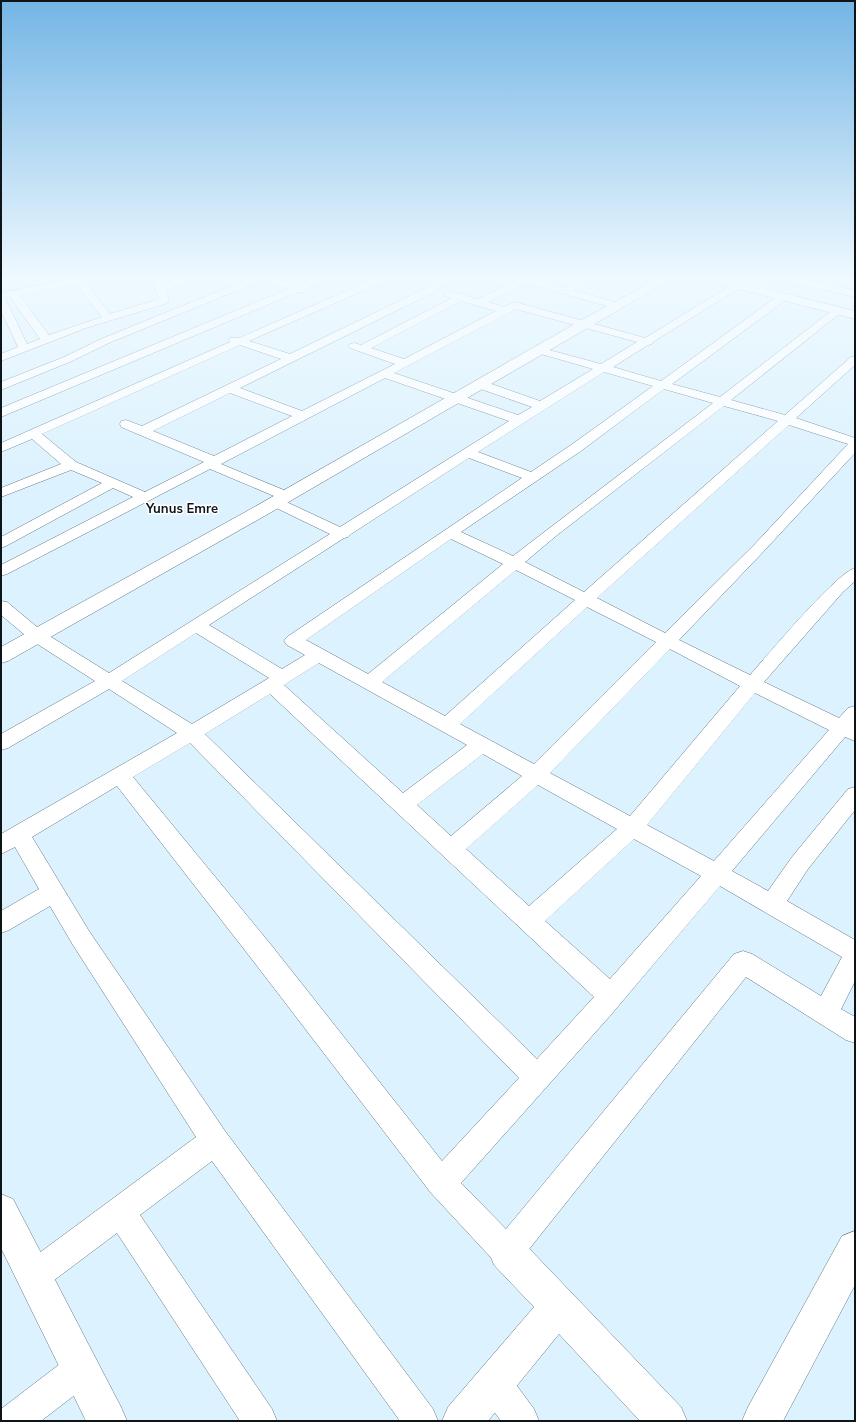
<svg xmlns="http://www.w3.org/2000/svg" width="856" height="1422" viewBox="0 0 856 1422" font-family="Mulish,sans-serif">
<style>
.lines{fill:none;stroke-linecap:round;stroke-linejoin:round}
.minor-casing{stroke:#647782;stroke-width:1}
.major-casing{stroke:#647782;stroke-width:1}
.minor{fill:#fff;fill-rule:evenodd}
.major{fill:#fff;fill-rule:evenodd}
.labels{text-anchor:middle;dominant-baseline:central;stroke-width:3;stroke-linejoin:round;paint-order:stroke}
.far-district-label{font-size:13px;font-weight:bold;fill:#0d1519;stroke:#fff}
</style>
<rect width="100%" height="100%" fill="#dcf2fe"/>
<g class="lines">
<g class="minor-casing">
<g id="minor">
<path d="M65 280H85L84 281 110 314 159 299 152 280H162L164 285 176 280H191L189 282 166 290 169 301 168 303 86 328 1 361V354L18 347 1 311V293ZM76 284 102 317 49 335 19 295ZM10 297 40 339 27 344 5 298Z"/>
<polygon points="246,280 260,280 258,282 109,343 72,361 1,390 1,382 64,357 101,339"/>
<polygon points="263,280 279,280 296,285 309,280 323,280 305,289 305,292 298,292 1,417 1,408 288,289 265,282"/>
<path d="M371 280H385L383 282 249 341 290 354 428 287 435 280H448L436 291 240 388 302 411 395 364 350 348 348 346 350 344 354 343 361 345 452 298 445 296 444 294 445 292 449 291 478 299 517 280H538L564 288 578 280H591L574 290 621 304 622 306 617 309 527 283 488 302 504 307 515 302 645 338 735 283H741L743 285 741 287 653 342 652 344 648 345 613 367 661 381 779 295H787L788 297 787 299 672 384 720 397 834 309 838 308 843 311 731 400 785 415 851 357 855 356V365L796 418 855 438V453L764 551 679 640 750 675C767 656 836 573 855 568V581L843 592 764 682 839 718 848 708 855 706V741L845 737 732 871 768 891 792 857 848 789 855 787V810L808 869 787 901 855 940V981L841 1009 855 1017V1043L846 1040 746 977 518 1263 507 1267 496 1263 431 1193 254 962 117 786 32 837 89 931 225 1131 433 1409 438 1421H400L212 1161 140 1215 272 1409 277 1421H240L117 1233 45 1287 34 1292 23 1287 18 1276 23 1265 196 1137 73 945 50 906 9 930 1 933V911L39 889 15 847 1 854V834L177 733 109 689 8 748 1 750V734L95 681 31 640 1 615V601L7 602 43 632 109 673 330 534 270 505 268 502 270 499 275 498 280 499 340 527 509 421 385 378 221 464 291 493 293 496 291 499 286 500 281 499 210 469 7 574 1 576V565L133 497 113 488 6 546 1 548V537L102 483 71 470 1 497V488L61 464 32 439 1 452V443L230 342 228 340 230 338H239ZM461 301 496 311 404 359 371 348ZM516 309 637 342 601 364 538 347 534 348 532 350 534 352 593 369 540 401 483 381H475L473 384 475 387 532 407 518 415 394 373ZM240 345 281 359 142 426 126 420 121 421 120 424 121 427 204 462 145 492 76 462 42 434ZM604 372 653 386 571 445 531 472 478 452ZM664 389 713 403 513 556 461 532 581 451ZM230 393 292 416 214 456 153 431ZM724 406 778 421 584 592 525 562 556 536ZM789 425 848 444 754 545 665 633 597 598ZM469 458 522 478 287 637 284 641 287 645 305 655 282 669 209 625 344 538 348 537 351 534ZM451 539 503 564 368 674 306 640ZM516 570 575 600 445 716 382 682ZM587 607 656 642 534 764 460 724ZM196 633 269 678 192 724 122 681ZM670 649 740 686 630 816 550 773ZM319 663 467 745 403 793 284 685ZM755 693 829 730 714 861 647 825ZM270 694 594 997 537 1059 205 734ZM190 743 519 1078 442 1161 272 946 133 777ZM483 754 522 776 451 836 417 805ZM538 785 617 829 529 906 466 849ZM634 839 701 876 610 979 545 921ZM720 886 842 957 821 996 752 954 743 951 734 954 506 1229 461 1183 609 1017Z"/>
<polygon points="761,280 773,280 758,292 750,292 749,290"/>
<polygon points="788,280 807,280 855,291 855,297 790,282"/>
<polygon points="81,1352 93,1357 98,1369 93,1381 41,1421 1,1421 1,1409 69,1357"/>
<polygon points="494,1366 506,1371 534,1409 539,1421 501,1421 482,1395 477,1383 482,1371"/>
</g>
</g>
<g class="major-casing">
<g id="major">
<polygon points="655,280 670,280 261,518 8,661 1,663 1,647 249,510 580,321"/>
<polygon points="711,280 731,280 855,311 855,319 713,282"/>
<polygon points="1,1194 13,1199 121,1407 127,1421 86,1421 1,1248"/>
<polygon points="855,1231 855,1285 783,1421 742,1421 748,1407 842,1236"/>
<polygon points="507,1234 520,1239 681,1407 687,1421 640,1421 559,1334 488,1421 442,1421 448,1407 534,1307 494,1265 489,1252 494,1239"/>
</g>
</g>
<use href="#minor" class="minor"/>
<use href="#major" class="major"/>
</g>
<linearGradient id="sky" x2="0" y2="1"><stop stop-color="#73b5e5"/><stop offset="0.58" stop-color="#eff9ff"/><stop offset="1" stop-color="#eff9ff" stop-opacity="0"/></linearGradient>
<rect width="856" height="479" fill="url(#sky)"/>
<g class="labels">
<g class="far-district-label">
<text x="182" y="508">Yunus Emre</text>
</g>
</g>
<rect width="856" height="1422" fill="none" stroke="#0d1519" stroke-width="4"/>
</svg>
